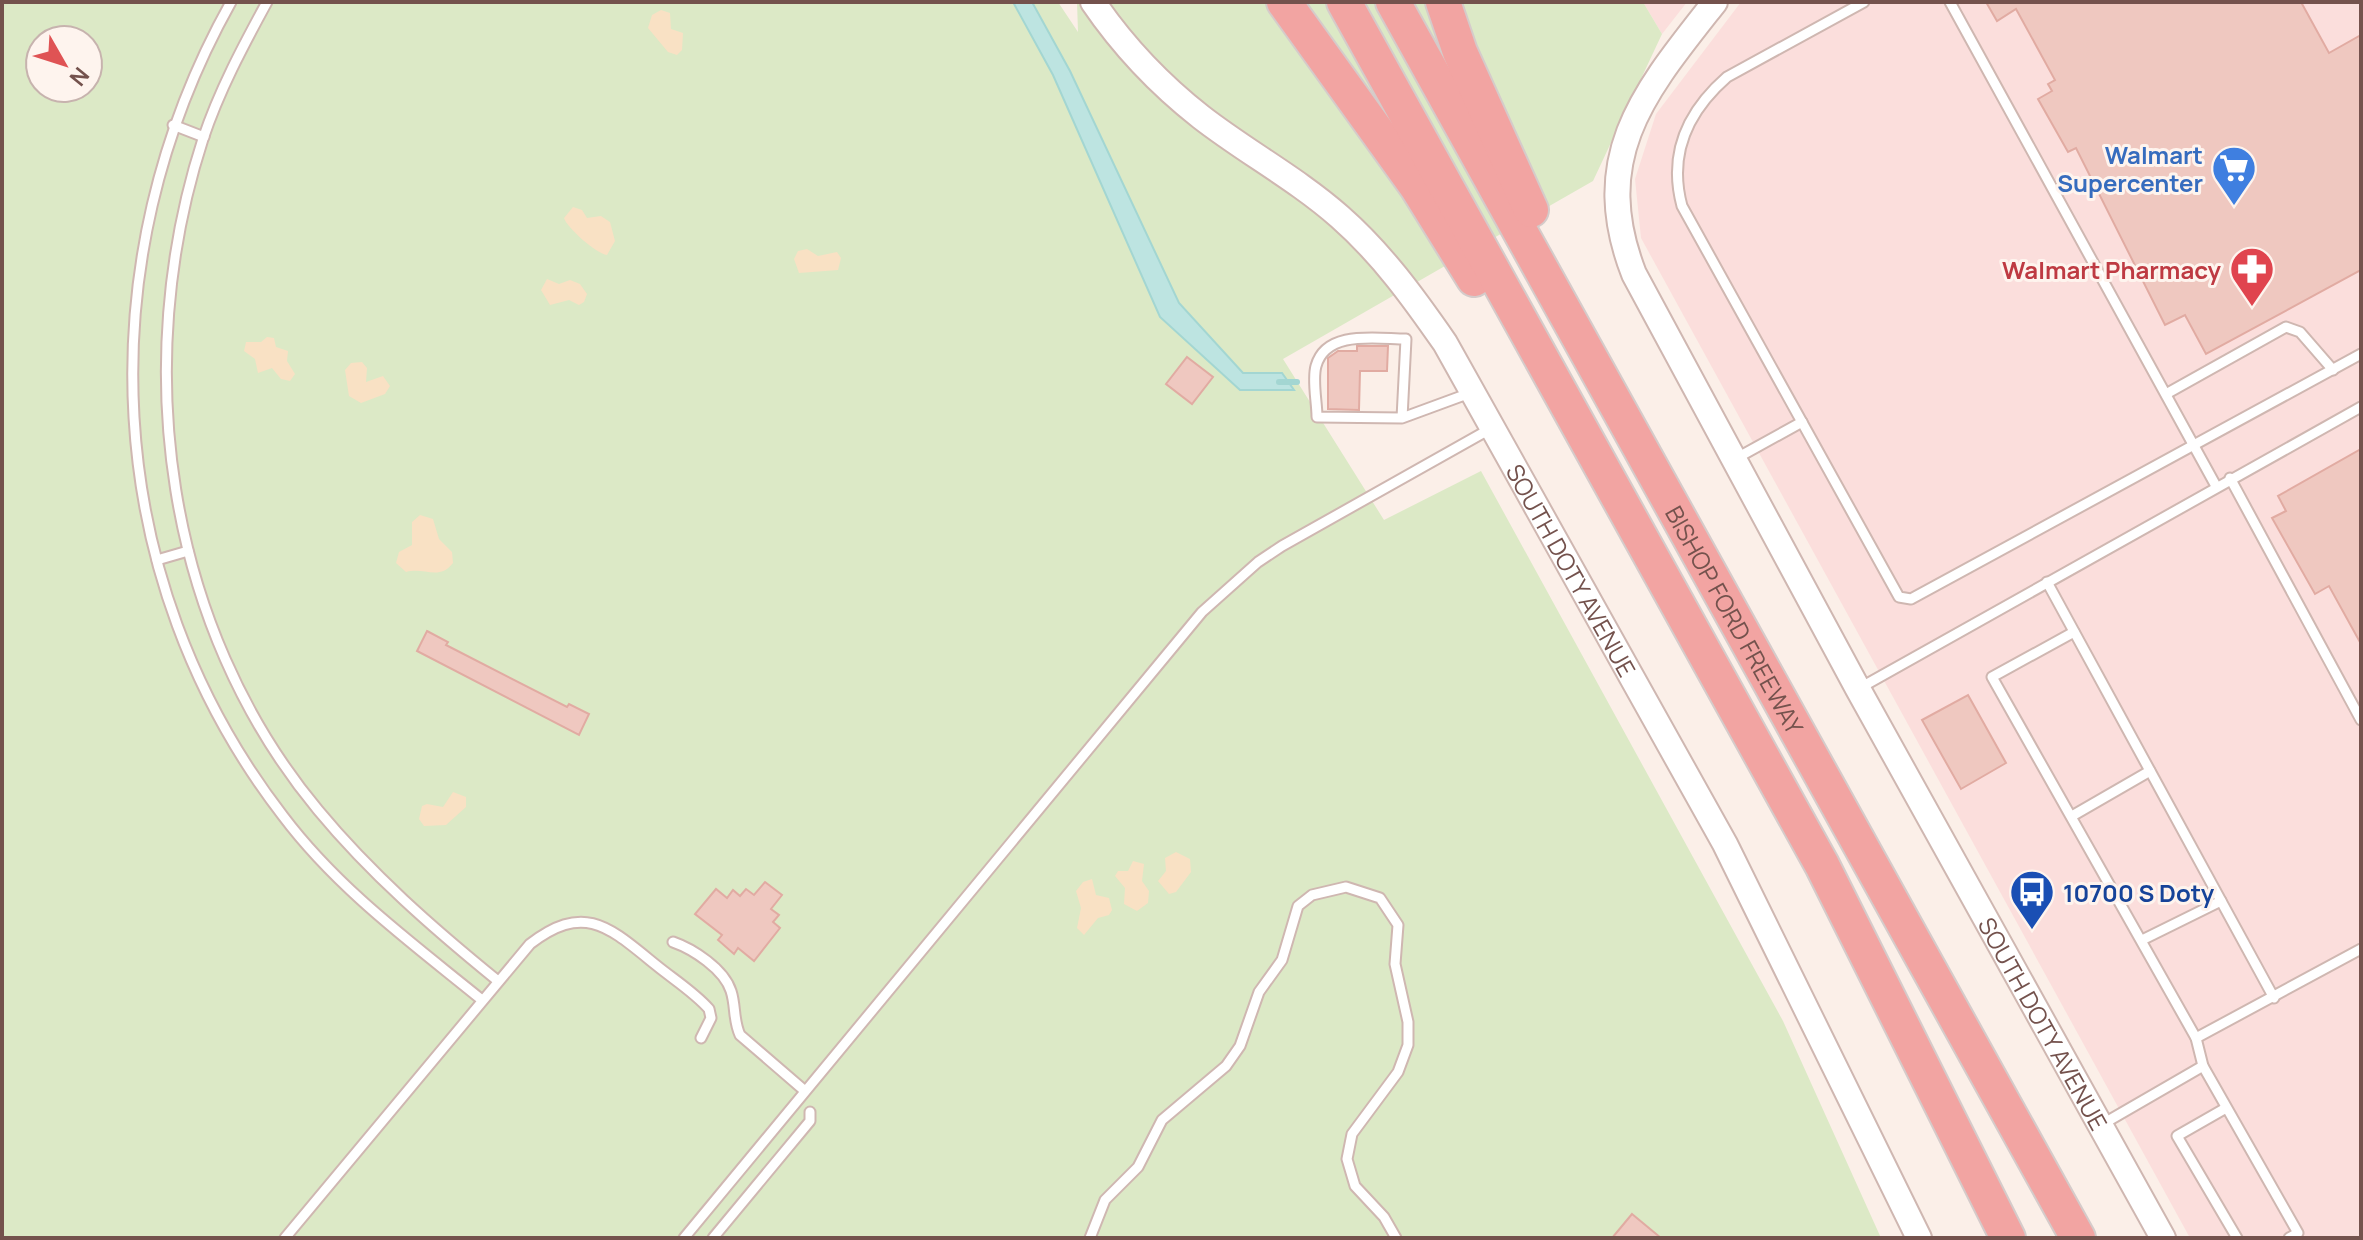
<svg xmlns="http://www.w3.org/2000/svg" width="2363" height="1240" viewBox="0 0 2363 1240" font-family="Manrope,sans-serif">
<style>
.commercial{fill:#fbdedc}
.green{fill:#dce9c6;fill-rule:evenodd}
.sand{fill:#f9e1c4}
.water{fill:#bde4e1;stroke:#a3d6d2;stroke-width:2}
.lines{fill:none;stroke-linecap:round;stroke-linejoin:round}
.stream{stroke:#a3d6d2;stroke-width:6}
.building{fill:#efc8c0;stroke:#e1aba2;stroke-width:2}
.service-casing{stroke:#cfb7b1;stroke-width:13}
.tertiary-casing{stroke:#cfb7b1;stroke-width:28}
.motorway-casing{stroke:#d5cbca;stroke-width:38}
.service{stroke:#fff;stroke-width:9}
.tertiary{stroke:#fff;stroke-width:24}
.motorway{stroke:#f2a4a2;stroke-width:34}
.labels{text-anchor:middle;dominant-baseline:central;stroke-width:6;stroke-linejoin:round;paint-order:stroke}
.shop-label{font-size:24px;font-weight:bold;fill:#366cbe;stroke:#fef4ee;text-anchor:end}
.health-label{font-size:24px;font-weight:bold;fill:#be3a42;stroke:#fef4ee;text-anchor:end}
.street-label{font-size:24px;fill:#74524d;stroke:#fef4ee}
.transit-label{font-size:24px;font-weight:bold;fill:#164399;stroke:#fef4ee;text-anchor:start}
</style>
<rect width="100%" height="100%" fill="#fbefe8"/>
<g class="commercial">
<polygon points="1643,2 1687,2 1662,34"/>
<polygon points="1741,2 2361,2 2361,1238 2190,1238 1641,238 1635,179 1656,114"/>
</g>
<path class="green" d="M2 2H1058L1078 32 1077 2H1643L1662 34 1593 181 1283 359 1384 520 1481 471 1783 1021 1881 1238H2ZM40 40H88V88H40Z"/>
<g class="sand">
<polygon points="661,10 670,13 671,29 683,33 682,50 677,55 668,52 648,28 652,15"/>
<path d="M573 207 582 210 587 218 601 216 610 222 615 241 607 255C597 254 567 228 564 218Z"/>
<polygon points="807,249 818,256 837,252 841,258 838,270 799,273 794,259 798,251"/>
<polygon points="547,279 559,284 570,280 580,284 587,294 584,302 579,305 569,300 550,305 541,290"/>
<polygon points="267,337 274,338 276,347 288,351 287,361 295,374 290,381 281,379 272,368 258,373 255,359 244,351 246,342 261,342"/>
<polygon points="362,362 367,368 366,382 383,376 390,386 385,394 361,403 349,396 345,370 351,363"/>
<path d="M420 515 433 519 439 539 452 552 453 563C439 581 425 567 406 572L396 563 399 552 412 545V522Z"/>
<polygon points="453,792 466,797 466,807 446,825 424,826 419,819 422,806 427,804 443,807"/>
<polygon points="1176,852 1190,859 1191,872 1176,892 1169,894 1158,881 1166,871 1165,858"/>
<polygon points="1133,861 1144,864 1142,881 1149,891 1148,903 1137,911 1124,904 1125,888 1115,876 1118,871 1128,871"/>
<polygon points="1092,879 1096,895 1109,898 1112,910 1109,915 1098,918 1084,935 1077,928 1081,908 1076,891 1083,882"/>
</g>
<polygon class="water" points="1013,2 1032,2 1070,71 1179,303 1243,373 1282,373 1294,390 1240,390 1160,317 1053,75"/>
<g class="lines">
<polyline class="stream" points="1279,382 1297,382"/>
</g>
<g class="building">
<polygon points="1986,2 2301,2 2329,53 2361,35 2361,270 2206,354 2185,315 2165,325 2076,148 2068,152 2038,99 2052,91 2048,84 2055,80 2016,9 1997,21"/>
<polygon points="1357,346 1388,346 1387,371 1360,371 1359,410 1328,409 1328,358 1338,351 1357,351"/>
<polygon points="1187,357 1213,377 1192,404 1166,384"/>
<polygon points="2361,449 2361,644 2329,586 2315,594 2272,518 2286,511 2278,496"/>
<polygon points="427,631 448,642 446,645 567,707 569,704 589,714 579,735 417,651"/>
<polygon points="1968,695 2006,763 1961,789 1922,720"/>
<polygon points="765,882 782,895 771,909 779,915 773,922 780,928 754,961 738,948 734,954 718,940 722,935 695,914 716,889 727,898 733,890 740,896 746,889 754,895"/>
<polygon points="1632,1214 1661,1238 1612,1238"/>
</g>
<g class="lines">
<g class="service-casing">
<g id="service">
<path d="M231 2C86 261 100 579 283 816 338 889 412 943 482 1000"/>
<path d="M267 2C243 46 219 91 203 139 130 364 165 626 318 810 371 874 434 929 498 981"/>
<path d="M1864 2 1727 77C1687 112 1668 154 1682 206L1899 597 1911 599 2361 354"/>
<polyline points="1950,2 2216,486"/>
<polyline points="173,125 204,137"/>
<polyline points="2166,394 2286,327 2300,332 2333,370"/>
<path d="M1402 418 1406 339C1378 339 1326 329 1316 366 1312 380 1317 402 1317 417L1402 418 1470 393"/>
<polyline points="1735,459 1802,422"/>
<polyline points="2230,478 2361,720"/>
<polyline points="157,560 188,551"/>
<polyline points="2047,582 2274,998"/>
<polyline points="2074,632 1992,677 2196,1038 2361,949"/>
<polyline points="1858,689 2361,407"/>
<polyline points="2072,816 2150,771"/>
<polyline points="2142,940 2221,901"/>
<path d="M673 942C693 949 724 969 731 991 736 1006 733 1020 740 1035L805 1091"/>
<polyline points="2196,1038 2203,1066"/>
<polyline points="2226,1108 2177,1136 2237,1238"/>
<polyline points="2101,1125 2203,1066 2298,1233 2289,1238"/>
<path d="M285 1238 530 944C585 902 609 927 656 965 673 979 694 992 709 1009L711 1018 701 1038"/>
<polyline points="684,1238 1202,612 1258,562 1282,546 1490,429"/>
<polyline points="713,1238 810,1121 810,1112"/>
<polyline points="1090,1238 1105,1200 1138,1167 1162,1120 1226,1066 1240,1046 1259,992 1282,960 1298,906 1312,895 1346,887 1380,898 1398,925 1395,964 1408,1022 1408,1045 1398,1072 1352,1134 1347,1159 1355,1186 1384,1217 1396,1238"/>
</g>
</g>
<g class="tertiary-casing">
<g id="tertiary">
<path id="s1" d="M1093 2C1123 46 1159 84 1201 117 1246 152 1297 179 1340 217 1382 254 1413 297 1445 343L1725 844 1919 1238"/>
<path id="s2" d="M1715 2C1645 91 1588 156 1634 274L1858 689 2163 1238"/>
</g>
</g>
<g class="motorway-casing">
<g id="motorway">
<polyline points="1284,2 1417,187 1474,279"/>
<polyline points="1344,2 1822,865 2008,1238"/>
<path id="s3" d="M1393 2 2078 1238"/>
<polyline points="1443,2 1460,52 1531,210"/>
</g>
</g>
<use href="#service" class="service"/>
<use href="#tertiary" class="tertiary"/>
<use href="#motorway" class="motorway"/>
</g>
<defs>
<g id="supermarket-pin" transform="scale(2.3)"><path d="M0 17L-7.5 6A9.5 9.5 0 1 1 7.5 6Z" fill="#3f7fe0" stroke="#fef4ee"/><path d="M-6-5.5h2.5l.6 2H6L4.5 2H-2.5L-4.4-4H-6ZM-1.5 3.2a1.3 1.3 0 1 0 .1 0ZM3 3.2a1.3 1.3 0 1 0 .1 0Z" fill="#fff"/></g>
<g id="pharmacy-pin" transform="scale(2.3)"><path d="M0 17L-7.5 6A9.5 9.5 0 1 1 7.5 6Z" fill="#e0444e" stroke="#fef4ee"/><path d="M-2-6h4v4h4v4h-4v4h-4v-4h-4v-4h4Z" fill="#fff"/></g>
<g id="bus-pin" transform="scale(2.3)"><path d="M0 17L-7.5 6A9.5 9.5 0 1 1 7.5 6Z" fill="#1a4fb4" stroke="#fef4ee"/><path d="M-5-6H5V4H4V6H2V4H-2V6H-4V4H-5ZM-3.5-4V0h7V-4ZM-3.5 1.2v1.5H-2V1.2ZM2 1.2v1.5H3.5V1.2Z" fill="#fff"/></g>
</defs>
<g fill-rule="evenodd">
<use href="#supermarket-pin" x="2234" y="168"/>
<use href="#pharmacy-pin" x="2252" y="269"/>
<use href="#bus-pin" x="2032" y="892"/>
</g>
<g class="labels">
<g class="shop-label">
<text x="2203" y="154">Walmart<tspan x="2203" dy="28">Supercenter</tspan></text>
</g>
<g class="health-label">
<text x="2221" y="269">Walmart Pharmacy</text>
</g>
<g class="street-label">
<text stroke="none"><textPath href="#s1" startOffset="754">SOUTH DOTY AVENUE</textPath></text>
<text stroke="none"><textPath href="#s3" startOffset="706">BISHOP FORD FREEWAY</textPath></text>
<text stroke="none"><textPath href="#s2" startOffset="1156">SOUTH DOTY AVENUE</textPath></text>
</g>
<g class="transit-label">
<text x="2063" y="892">10700 S Doty</text>
</g>
</g>
<rect width="2363" height="1240" fill="none" stroke="#74524d" stroke-width="8"/>
<g transform="translate(64 64) rotate(129)"><circle r="38" fill="#fef4ee" stroke="#c7b3ae" stroke-width="2"/>
<path d="M0-6L14 30L0 20L-14 30Z" fill="#df5354"/>
<text y="-12" font-size="22" font-weight="bold" text-anchor="middle" fill="#74524d">N</text>
</g>
</svg>
